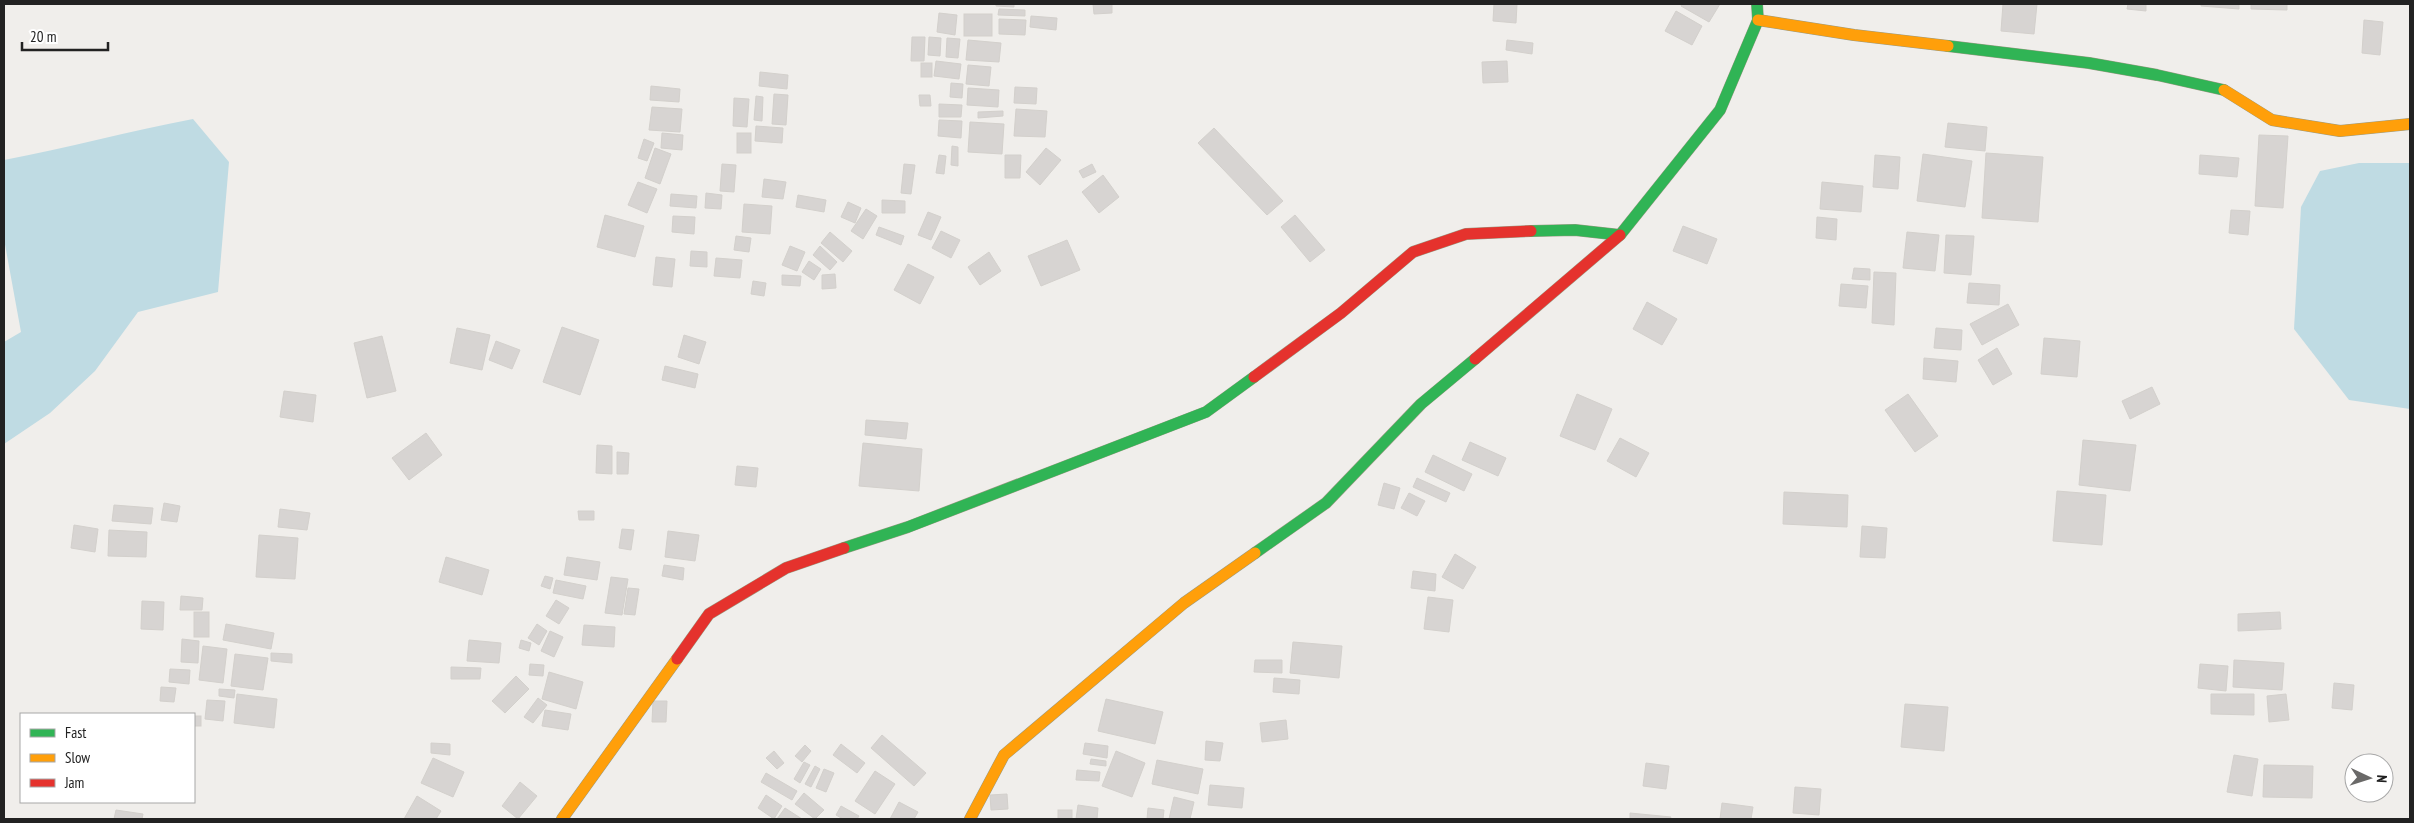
<svg xmlns="http://www.w3.org/2000/svg" width="2414" height="823" viewBox="0 0 2414 823" font-family="'PT Sans Narrow',sans-serif">
<style>
.water{fill:#bfdbe3}
.building{fill:#d7d4d2;stroke:#d3d0cc}
.lines{fill:none;stroke-linecap:round;stroke-linejoin:round}
.fast-casing{stroke:#999a82;stroke-width:12}
.slow-casing{stroke:#999a82;stroke-width:12}
.jam-casing{stroke:#999a82;stroke-width:12}
.fast{stroke:#30b455;stroke-width:11}
.slow{stroke:#ff9f0a;stroke-width:11}
.jam{stroke:#e5322d;stroke-width:11}
</style>
<rect width="100%" height="100%" fill="#f0eeeb"/>
<g class="water">
<path d="M193 119 229 162 218 292 138 312 95 371 50 413 4 444V342L21 332 4 239V160C67 148 130 131 193 119Z"/>
<polygon points="2359,163 2410,163 2410,409 2349,400 2294,329 2301,207 2320,171"/>
</g>
<g class="building">
<polygon points="996,4 1014,4 1014,7 996,6"/>
<polygon points="1093,4 1112,4 1112,13 1094,14"/>
<polygon points="1494,4 1517,4 1516,23 1493,21"/>
<polygon points="1682,4 1720,4 1709,22 1681,6"/>
<polygon points="2003,4 2037,4 2034,34 2001,31"/>
<polygon points="2128,4 2146,4 2146,11 2127,9"/>
<polygon points="2201,4 2239,4 2239,9 2201,6"/>
<polygon points="2251,4 2287,4 2287,10 2251,9"/>
<polygon points="999,9 1025,10 1025,16 998,15"/>
<polygon points="1676,11 1702,26 1692,45 1665,31"/>
<polygon points="939,13 957,15 955,35 937,32"/>
<rect x="964" y="14" width="28" height="22"/>
<polygon points="1031,16 1057,18 1056,30 1030,27"/>
<polygon points="999,19 1026,20 1025,35 999,34"/>
<polygon points="2364,20 2383,22 2380,55 2362,53"/>
<polygon points="912,37 925,37 924,61 911,61"/>
<polygon points="929,37 941,38 940,56 928,55"/>
<polygon points="947,38 960,39 958,58 946,57"/>
<polygon points="968,40 1001,43 999,62 966,60"/>
<polygon points="1507,40 1533,43 1532,54 1506,50"/>
<polygon points="936,61 961,64 959,79 934,76"/>
<polygon points="1507,61 1508,82 1483,83 1482,62"/>
<rect x="921" y="63" width="11" height="14"/>
<polygon points="968,65 991,67 989,86 966,84"/>
<polygon points="760,72 788,75 787,89 759,86"/>
<polygon points="951,83 963,84 962,98 950,97"/>
<polygon points="651,86 680,89 679,102 650,100"/>
<polygon points="1015,87 1037,88 1036,104 1014,103"/>
<polygon points="968,88 999,90 998,107 967,105"/>
<polygon points="774,94 788,95 786,125 772,124"/>
<polygon points="919,95 930,95 931,106 920,106"/>
<polygon points="756,96 763,97 762,121 754,120"/>
<polygon points="734,98 749,99 747,127 733,126"/>
<polygon points="939,104 962,105 961,117 939,117"/>
<polygon points="652,107 682,109 680,132 649,130"/>
<polygon points="1016,109 1047,111 1045,137 1014,136"/>
<polygon points="1003,111 1003,116 978,118 978,112"/>
<polygon points="939,120 962,121 961,138 938,136"/>
<polygon points="970,122 1004,124 1002,154 968,152"/>
<polygon points="1948,123 1987,127 1985,151 1945,147"/>
<polygon points="756,126 783,128 782,143 755,141"/>
<polygon points="1214,128 1283,201 1267,215 1198,143"/>
<polygon points="662,133 683,135 682,150 661,148"/>
<rect x="737" y="133" width="14" height="20"/>
<polygon points="2259,135 2288,136 2283,208 2255,206"/>
<polygon points="644,139 654,143 647,161 638,158"/>
<polygon points="952,146 958,147 958,166 951,165"/>
<polygon points="655,148 671,154 660,184 645,178"/>
<polygon points="1046,148 1061,160 1040,185 1026,172"/>
<polygon points="1986,153 2043,157 2038,222 1982,218"/>
<polygon points="1923,154 1972,161 1965,207 1917,201"/>
<polygon points="939,155 946,156 944,174 936,173"/>
<polygon points="1005,155 1021,155 1020,178 1005,178"/>
<polygon points="1875,155 1900,157 1898,189 1873,187"/>
<polygon points="2200,155 2239,158 2237,177 2199,174"/>
<polygon points="722,164 736,165 734,192 720,191"/>
<polygon points="904,164 915,165 911,194 901,193"/>
<polygon points="1092,164 1096,172 1083,178 1079,171"/>
<polygon points="1103,175 1119,197 1099,213 1082,192"/>
<polygon points="764,179 786,182 783,199 762,197"/>
<polygon points="638,182 657,189 647,213 628,205"/>
<polygon points="1822,182 1863,186 1861,212 1820,209"/>
<polygon points="706,193 722,195 721,209 705,208"/>
<polygon points="671,194 697,196 696,208 670,206"/>
<polygon points="798,195 826,200 824,212 796,207"/>
<polygon points="882,200 905,201 905,213 882,213"/>
<polygon points="848,202 861,208 855,223 841,217"/>
<polygon points="744,204 772,206 770,234 742,232"/>
<polygon points="866,209 877,216 863,239 851,231"/>
<polygon points="2231,210 2250,211 2248,235 2229,233"/>
<polygon points="928,212 941,217 931,240 918,235"/>
<polygon points="605,215 644,226 635,257 597,247"/>
<polygon points="1295,215 1325,250 1310,262 1281,227"/>
<polygon points="673,216 695,217 694,234 672,232"/>
<polygon points="1817,217 1837,219 1836,240 1816,238"/>
<polygon points="1683,226 1717,239 1707,264 1673,251"/>
<polygon points="879,227 904,236 901,245 876,235"/>
<polygon points="941,231 960,240 951,258 932,248"/>
<polygon points="830,232 852,251 843,262 821,243"/>
<polygon points="1907,232 1939,235 1935,271 1903,268"/>
<polygon points="1946,235 1974,236 1971,275 1944,273"/>
<polygon points="736,236 751,238 749,252 734,250"/>
<polygon points="1067,240 1080,270 1041,286 1028,256"/>
<polygon points="790,246 805,252 797,271 782,265"/>
<polygon points="820,246 837,262 830,270 813,255"/>
<polygon points="691,251 707,252 707,267 690,266"/>
<polygon points="989,252 1001,271 980,285 968,267"/>
<polygon points="656,257 675,259 672,287 653,285"/>
<polygon points="716,258 742,260 740,278 714,276"/>
<polygon points="809,261 821,269 814,280 802,272"/>
<polygon points="908,264 934,277 920,304 894,290"/>
<polygon points="1854,268 1870,269 1870,280 1852,279"/>
<polygon points="1874,272 1896,273 1894,325 1872,323"/>
<polygon points="835,274 836,288 822,289 822,275"/>
<polygon points="782,275 801,276 800,286 782,285"/>
<polygon points="753,281 766,283 764,296 751,294"/>
<polygon points="1969,283 2000,285 1999,305 1967,303"/>
<polygon points="1841,284 1868,286 1866,308 1839,306"/>
<polygon points="1647,302 1677,319 1662,345 1633,329"/>
<polygon points="2008,304 2019,325 1982,345 1970,324"/>
<polygon points="562,327 599,340 580,395 543,382"/>
<polygon points="457,328 490,335 482,370 450,363"/>
<polygon points="1936,328 1962,330 1961,350 1934,348"/>
<polygon points="684,335 706,342 699,364 678,357"/>
<polygon points="382,336 396,391 367,398 354,343"/>
<polygon points="2044,338 2080,341 2077,377 2041,374"/>
<polygon points="496,341 520,350 512,369 489,360"/>
<polygon points="1997,348 2012,374 1993,385 1978,360"/>
<polygon points="1924,358 1958,361 1956,382 1923,379"/>
<polygon points="665,366 698,374 695,388 662,380"/>
<polygon points="2152,387 2160,404 2130,419 2122,401"/>
<polygon points="284,391 316,395 313,422 280,417"/>
<polygon points="1577,394 1612,409 1595,450 1560,436"/>
<polygon points="1908,394 1938,436 1915,452 1885,410"/>
<polygon points="866,420 908,423 906,439 865,435"/>
<polygon points="426,433 442,455 409,480 392,458"/>
<polygon points="1620,438 1649,453 1636,477 1607,461"/>
<polygon points="2083,440 2136,445 2130,491 2079,485"/>
<polygon points="1470,442 1506,458 1498,476 1462,460"/>
<polygon points="863,443 922,449 919,491 859,486"/>
<polygon points="597,445 612,446 612,474 596,473"/>
<polygon points="617,452 629,453 628,474 617,474"/>
<polygon points="1433,455 1472,474 1464,491 1425,472"/>
<polygon points="737,466 758,468 756,487 735,485"/>
<polygon points="1417,478 1450,493 1446,502 1413,487"/>
<polygon points="1384,483 1400,488 1394,509 1378,505"/>
<polygon points="2057,491 2106,495 2102,545 2053,541"/>
<polygon points="1784,492 1848,495 1847,527 1783,524"/>
<polygon points="1409,493 1425,501 1417,516 1401,508"/>
<polygon points="164,503 180,506 177,522 161,520"/>
<polygon points="114,505 153,508 151,524 112,521"/>
<polygon points="280,509 310,513 307,530 278,527"/>
<polygon points="578,511 594,511 594,520 579,520"/>
<polygon points="74,525 98,529 95,552 71,548"/>
<polygon points="1862,526 1887,528 1885,558 1860,557"/>
<polygon points="622,529 634,530 631,550 619,548"/>
<polygon points="109,530 147,532 146,557 108,556"/>
<polygon points="668,531 699,535 695,561 665,557"/>
<polygon points="259,535 298,538 295,579 256,577"/>
<polygon points="1455,554 1476,567 1463,589 1442,577"/>
<polygon points="446,557 489,570 482,595 439,582"/>
<polygon points="567,557 600,562 597,580 564,575"/>
<polygon points="664,565 684,568 683,580 662,576"/>
<polygon points="1413,571 1436,574 1435,591 1411,588"/>
<polygon points="545,576 553,578 550,589 541,586"/>
<polygon points="611,577 628,579 622,615 605,613"/>
<polygon points="556,580 586,586 583,599 553,593"/>
<polygon points="628,588 639,589 635,615 624,614"/>
<polygon points="181,596 203,598 202,610 180,610"/>
<polygon points="1428,597 1453,600 1449,632 1424,629"/>
<polygon points="556,600 569,608 559,624 546,616"/>
<polygon points="142,601 164,602 163,630 141,629"/>
<rect x="194" y="612" width="15" height="25"/>
<polygon points="2280,612 2281,629 2238,631 2238,614"/>
<polygon points="226,624 274,633 271,649 223,640"/>
<polygon points="537,624 547,631 539,645 528,638"/>
<polygon points="584,625 615,627 614,647 582,645"/>
<polygon points="550,631 563,637 554,657 541,651"/>
<polygon points="182,639 199,641 198,663 181,662"/>
<polygon points="469,640 501,643 499,663 467,661"/>
<polygon points="521,640 531,643 529,651 519,648"/>
<polygon points="1293,642 1342,646 1339,678 1290,673"/>
<polygon points="203,646 227,649 223,683 199,680"/>
<polygon points="271,653 292,654 292,663 271,661"/>
<polygon points="235,654 268,658 263,690 231,686"/>
<polygon points="1255,660 1282,660 1282,673 1254,672"/>
<polygon points="2234,660 2284,663 2282,690 2233,687"/>
<polygon points="530,664 544,665 543,676 529,675"/>
<polygon points="2200,664 2228,666 2226,691 2198,688"/>
<polygon points="451,667 481,668 480,679 451,679"/>
<polygon points="170,669 190,670 189,684 169,682"/>
<polygon points="549,672 583,682 576,709 542,699"/>
<polygon points="516,676 529,689 505,713 492,701"/>
<polygon points="1274,678 1300,680 1299,694 1273,692"/>
<polygon points="2334,683 2354,685 2352,710 2332,708"/>
<polygon points="161,687 176,688 174,702 160,701"/>
<polygon points="219,689 235,690 234,698 219,696"/>
<polygon points="237,694 277,699 274,728 234,723"/>
<polygon points="2211,694 2254,694 2254,715 2211,714"/>
<polygon points="2286,694 2289,720 2269,722 2267,696"/>
<polygon points="538,698 547,705 533,723 524,717"/>
<polygon points="1106,699 1163,712 1155,744 1098,731"/>
<polygon points="207,700 225,701 223,721 205,719"/>
<polygon points="653,701 667,701 666,722 652,722"/>
<polygon points="1905,704 1948,707 1944,751 1901,747"/>
<polygon points="545,710 571,714 568,730 542,726"/>
<rect x="194" y="716" width="7" height="10"/>
<polygon points="1286,720 1288,739 1262,742 1260,723"/>
<polygon points="882,735 926,773 914,786 871,748"/>
<polygon points="1206,741 1223,743 1220,761 1205,760"/>
<polygon points="431,743 450,744 450,755 431,753"/>
<polygon points="1085,743 1108,746 1107,758 1083,754"/>
<polygon points="841,744 865,763 857,773 833,755"/>
<polygon points="805,745 811,751 802,762 795,756"/>
<polygon points="774,751 784,763 777,769 766,758"/>
<polygon points="1116,751 1145,763 1132,797 1102,786"/>
<polygon points="2234,755 2258,759 2252,796 2227,792"/>
<polygon points="433,758 464,772 453,797 421,783"/>
<polygon points="1091,759 1106,761 1106,766 1090,764"/>
<polygon points="1157,760 1203,769 1198,794 1152,784"/>
<polygon points="804,762 810,765 800,783 794,779"/>
<polygon points="1646,763 1669,766 1666,789 1643,786"/>
<polygon points="2264,765 2313,766 2312,798 2263,797"/>
<polygon points="815,766 820,769 811,787 805,784"/>
<polygon points="824,769 834,773 826,792 816,788"/>
<polygon points="1077,770 1100,772 1099,781 1076,780"/>
<polygon points="875,771 895,784 875,814 855,801"/>
<polygon points="766,773 797,791 792,800 761,782"/>
<polygon points="520,782 537,796 518,819 502,806"/>
<polygon points="1210,785 1244,788 1242,808 1208,805"/>
<polygon points="1795,787 1821,789 1819,815 1793,813"/>
<polygon points="804,793 824,810 815,819 795,804"/>
<polygon points="1007,794 1008,809 991,810 990,795"/>
<polygon points="766,795 782,806 774,819 758,808"/>
<polygon points="417,796 441,811 436,819 404,819"/>
<polygon points="1174,797 1194,802 1190,819 1169,819"/>
<polygon points="899,802 918,812 914,819 890,819"/>
<polygon points="1722,803 1753,807 1751,819 1720,819"/>
<polygon points="1078,805 1098,808 1097,819 1076,819"/>
<polygon points="841,806 859,816 857,819 843,819 836,815"/>
<polygon points="785,808 802,819 777,819"/>
<polygon points="1148,808 1164,810 1163,819 1147,819"/>
<polygon points="116,810 143,814 142,819 114,819"/>
<rect x="1058" y="810" width="14" height="9"/>
<polygon points="1630,813 1671,817 1670,819 1630,819"/>
</g>
<g class="lines">
<g class="fast-casing">
<g id="fast">
<polyline points="1948,46 2089,63 2157,75 2224,90"/>
<polyline points="1531,231 1575,230 1620,235 1720,110 1758,20 1757,4"/>
<polyline points="844,548 908,527 1206,412 1254,377"/>
<polyline points="1255,553 1326,503 1421,404 1475,359"/>
</g>
</g>
<g class="slow-casing">
<g id="slow">
<polyline points="1758,20 1854,35 1948,46"/>
<polyline points="2224,90 2272,120 2340,131 2410,124"/>
<polyline points="562,819 677,659"/>
<polyline points="970,819 1004,755 1184,603 1255,553"/>
</g>
</g>
<g class="jam-casing">
<g id="jam">
<polyline points="1475,359 1620,235"/>
<polyline points="1254,377 1341,313 1413,252 1466,234 1531,231"/>
<polyline points="677,659 709,614 786,568 844,548"/>
</g>
</g>
<use href="#fast" class="fast"/>
<use href="#slow" class="slow"/>
<use href="#jam" class="jam"/>
</g>
<rect width="2414" height="823" fill="none" stroke="#222222" stroke-width="10"/>
<rect x="20" y="713" width="175" height="90" fill="#ffffff" stroke="#a7a7a7"/>
<rect x="30" y="729" width="25" height="8" fill="#30b455" stroke="#a7a7a7"/>
<text x="65" y="738" font-size="15" fill="#222222">Fast</text>
<rect x="30" y="754" width="25" height="8" fill="#ff9f0a" stroke="#a7a7a7"/>
<text x="65" y="763" font-size="15" fill="#222222">Slow</text>
<rect x="30" y="779" width="25" height="8" fill="#e5322d" stroke="#a7a7a7"/>
<text x="65" y="788" font-size="15" fill="#222222">Jam</text>
<g transform="translate(2369 778) rotate(94)"><circle r="24" fill="#ffffff" stroke="#a7a7a7"/>
<path d="M0-4L9 19L0 12L-9 19Z" fill="#6a6968"/>
<text y="-8" font-size="14" font-weight="bold" text-anchor="middle" fill="#222222">N</text>
</g>
<path d="M22 42v8h86v-8" fill="none" stroke="#222222" stroke-width="2.5"/>
<text x="30" y="42" font-size="15" fill="#222222" stroke="#ffffff" stroke-width="4" paint-order="stroke">20 m</text>
</svg>
